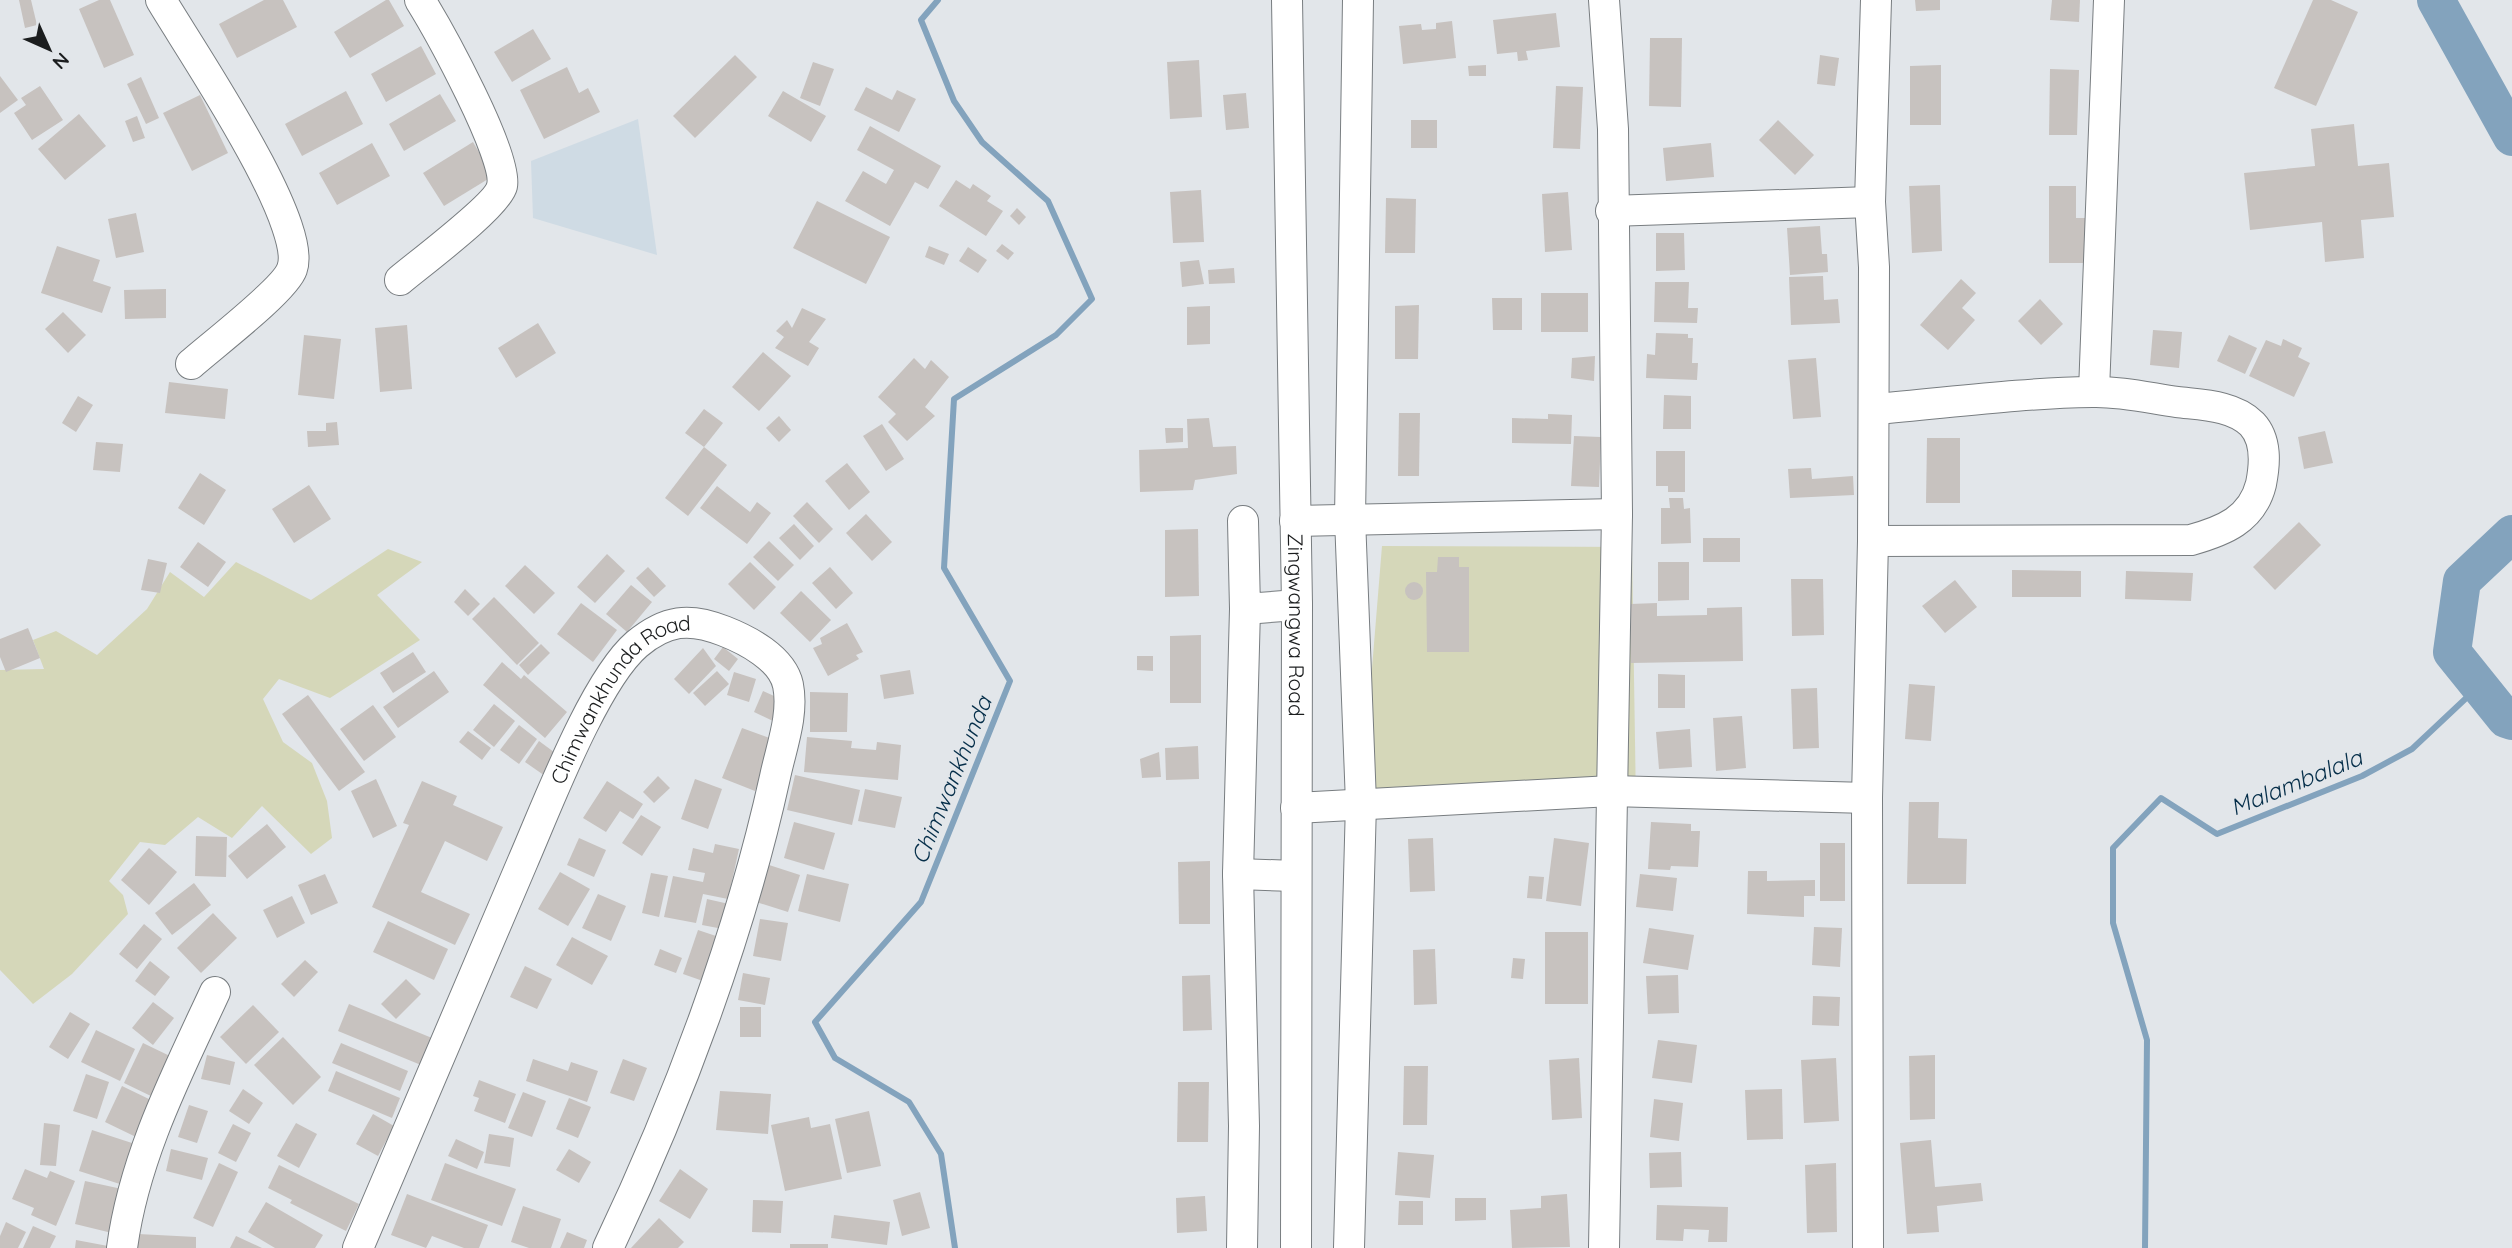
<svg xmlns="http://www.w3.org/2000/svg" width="2512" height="1248" viewBox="0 0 2512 1248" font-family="Quicksand,sans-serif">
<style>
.built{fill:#cfdbe4}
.green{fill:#d5d7b9}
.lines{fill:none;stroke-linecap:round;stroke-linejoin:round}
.stream{stroke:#83a3bd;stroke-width:6}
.river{stroke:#83a3bd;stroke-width:38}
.building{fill:#c7c2bf}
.minor-casing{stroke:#787d80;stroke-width:32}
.minor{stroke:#fff;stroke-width:30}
.labels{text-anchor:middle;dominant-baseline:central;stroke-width:5;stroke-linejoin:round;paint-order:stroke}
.street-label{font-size:21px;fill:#1b1d1e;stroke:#e2e6ea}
.water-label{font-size:23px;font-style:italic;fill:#052e49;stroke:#e2e6ea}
</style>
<rect width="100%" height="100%" fill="#e2e6ea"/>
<polygon class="built" points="638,119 657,255 533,218 531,161"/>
<g class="green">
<polygon points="1382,546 1632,547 1636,805 1361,803"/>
<polygon points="388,549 422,562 377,595 420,640 330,698 279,679 263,699 283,742 312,763 327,801 332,838 311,854 262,806 232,838 198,817 165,845 140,842 109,881 123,895 128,914 72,974 33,1004 0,970 0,670 44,669 33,640 56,631 97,655 147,609 170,572 204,597 236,562 311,600"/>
</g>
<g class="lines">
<g class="stream">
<polyline points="938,0 921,20 954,101 982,142 1048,201 1092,299 1056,335 954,399 944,568 1010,681 921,902 815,1022 835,1058 909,1102 941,1154 955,1248"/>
<polyline points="2145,1248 2147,1040 2113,923 2113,848 2161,798 2217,834 2362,776 2412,749 2479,686"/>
</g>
<g class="river">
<polyline points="2436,0 2512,137"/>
<polyline points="2512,534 2462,581 2452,652 2506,719 2512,721"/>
</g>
</g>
<g class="building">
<polygon points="19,0 31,0 37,25 25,28"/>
<polygon points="99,0 110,0 134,55 104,68 79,9"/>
<polygon points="264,0 283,0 297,27 237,58 219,24"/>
<polygon points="386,0 389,0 404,26 350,58 334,32"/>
<polygon points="1915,0 1940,0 1940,10 1916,11"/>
<polygon points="2052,0 2080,0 2079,22 2050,20"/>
<polygon points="2313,0 2331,0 2358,12 2316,106 2274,88"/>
<polygon points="1556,13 1560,47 1526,51 1528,60 1518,61 1517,52 1497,54 1493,20"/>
<polygon points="1452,21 1456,58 1403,64 1399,26 1421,24 1422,30 1436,29 1436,23"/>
<polygon points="533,29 551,59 512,82 494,52"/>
<polygon points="1650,38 1682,38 1681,107 1649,106"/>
<polygon points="421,46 436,74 386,102 371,74"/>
<polygon points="735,55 757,77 695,138 673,116"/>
<polygon points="1820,55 1839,58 1835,86 1817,84"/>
<polygon points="1199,60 1202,117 1170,119 1167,62"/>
<polygon points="813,62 834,69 820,106 800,98"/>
<polygon points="1486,65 1486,76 1469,76 1468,66"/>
<polygon points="1941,65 1941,125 1910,125 1910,66"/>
<polygon points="567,67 579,93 588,88 600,112 544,139 520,90"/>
<polygon points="2050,69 2079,70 2077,135 2049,135"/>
<polygon points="0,76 18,100 0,113"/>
<polygon points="141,77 159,118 146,124 127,84"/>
<polygon points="40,86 63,120 32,140 14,113 26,105 21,98"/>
<polygon points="1556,86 1583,87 1580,149 1553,148"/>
<polygon points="866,87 892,100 897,90 916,99 899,132 854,110"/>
<polygon points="346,91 363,124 302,156 285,124"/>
<polygon points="783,91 826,116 811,142 768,116"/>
<polygon points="1246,93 1249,128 1226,130 1223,95"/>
<polygon points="440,94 456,121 404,151 389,124"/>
<polygon points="200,95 228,153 192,171 163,113"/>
<polygon points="79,114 106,146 65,180 38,149"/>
<polygon points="137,116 145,138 133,142 125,121"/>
<rect x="1411" y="120" width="26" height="28"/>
<polygon points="1778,120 1814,155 1795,175 1759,140"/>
<polygon points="2354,124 2358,166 2389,163 2394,217 2361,220 2364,258 2325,262 2322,222 2250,230 2244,173 2315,166 2311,129"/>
<polygon points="870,126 941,166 928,189 915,182 890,226 845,201 863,171 886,184 894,170 857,150"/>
<polygon points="473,142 493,176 444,206 423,173"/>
<polygon points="372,143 390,176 337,205 319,173"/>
<polygon points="1711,143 1714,177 1666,181 1663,148"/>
<polygon points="956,180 970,189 973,184 991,196 987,201 1003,211 986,236 939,206"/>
<polygon points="1940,185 1942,251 1912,253 1909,186"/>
<polygon points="2049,186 2076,186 2076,218 2087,218 2087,263 2049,263"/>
<polygon points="1201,190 1204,242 1173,243 1170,192"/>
<polygon points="1568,192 1572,250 1545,252 1542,194"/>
<polygon points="1386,198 1416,199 1415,253 1385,253"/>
<polygon points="817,201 890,237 866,284 793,248"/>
<polygon points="1017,208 1026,217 1019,225 1010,216"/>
<polygon points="136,213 144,252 116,258 108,219"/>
<polygon points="1820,226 1822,254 1827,254 1828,272 1790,275 1787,228"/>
<polygon points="1656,233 1684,233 1685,270 1656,271"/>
<polygon points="1002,244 1014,253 1008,260 996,251"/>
<polygon points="57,246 100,260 93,281 111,287 102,313 41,293"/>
<polygon points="929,246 949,254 944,265 925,257"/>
<polygon points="968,247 987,260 978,273 959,261"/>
<polygon points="1199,260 1204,284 1182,287 1180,262"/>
<polygon points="1234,268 1235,283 1209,284 1208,270"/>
<polygon points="1823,276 1824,300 1838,299 1840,323 1791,325 1789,277"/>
<polygon points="1961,279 1976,293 1962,308 1975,320 1948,350 1920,325"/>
<polygon points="1655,282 1689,282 1688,308 1698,308 1697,323 1654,322"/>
<polygon points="166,289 166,318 125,319 124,290"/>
<rect x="1541" y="293" width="47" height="39"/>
<polygon points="1492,298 1522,298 1522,330 1493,330"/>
<polygon points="2040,299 2063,324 2041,345 2018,321"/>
<polygon points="1419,305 1418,359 1395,359 1395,306"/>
<polygon points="1210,306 1210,344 1187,345 1187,307"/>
<polygon points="802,308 826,319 809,342 819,348 808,366 775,348 784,337 776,331 787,320 792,328"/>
<polygon points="63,312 86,335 68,353 45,329"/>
<polygon points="538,323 556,353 516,378 498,348"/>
<polygon points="407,325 412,389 380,392 375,328"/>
<polygon points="2153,330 2182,332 2179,368 2150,365"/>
<polygon points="1656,333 1688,334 1688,338 1693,338 1692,363 1698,363 1697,380 1646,378 1647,354 1655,355"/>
<polygon points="304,335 341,339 334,399 298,395"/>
<polygon points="2229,335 2257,348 2245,374 2217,361"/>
<polygon points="2283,339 2302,348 2298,357 2310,363 2294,397 2249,376 2266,340 2281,346"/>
<polygon points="763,352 791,376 759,411 732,387"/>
<polygon points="1595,356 1594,381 1571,378 1572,358"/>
<polygon points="914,358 925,369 931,360 949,377 925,407 935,416 907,441 888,422 896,414 878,397"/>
<polygon points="1816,358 1821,417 1793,419 1788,360"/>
<polygon points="169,382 228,389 225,419 165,413"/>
<polygon points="1664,395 1691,396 1691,429 1663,429"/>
<polygon points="78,396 93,405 76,432 62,423"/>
<polygon points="704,409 723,423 704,447 685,433"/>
<polygon points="1399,413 1420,413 1419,476 1398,476"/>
<polygon points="1548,414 1572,415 1571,444 1512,443 1512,418 1548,419"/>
<polygon points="779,416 791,430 779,442 766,428"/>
<polygon points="1209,418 1213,447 1236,446 1237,474 1195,480 1193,490 1140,492 1139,450 1188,448 1187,419"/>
<polygon points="337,422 339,445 308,447 307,431 326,431 326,423"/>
<polygon points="882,424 904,459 886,471 863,436"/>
<polygon points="1165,428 1183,428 1183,442 1166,443"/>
<polygon points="2325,431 2333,463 2304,469 2298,437"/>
<polygon points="1574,436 1601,437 1599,487 1571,486"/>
<polygon points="1927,438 1960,438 1960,503 1926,503"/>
<polygon points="96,442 123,444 120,472 93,470"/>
<polygon points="704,447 727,465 688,516 665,498"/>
<polygon points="1656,451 1685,451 1685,492 1668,492 1668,486 1656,486"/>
<polygon points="847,463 870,492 849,510 825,481"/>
<polygon points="1811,468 1812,479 1853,476 1854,495 1790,498 1788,469"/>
<polygon points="200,473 226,490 204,525 178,508"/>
<polygon points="309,485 331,519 294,543 272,509"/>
<polygon points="717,486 750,512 757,502 771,513 747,544 700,508"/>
<polygon points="1669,498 1683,498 1684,509 1690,508 1691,543 1661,544 1661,508 1670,508"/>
<polygon points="807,502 833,529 819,543 793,516"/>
<polygon points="866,514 892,542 872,561 846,533"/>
<polygon points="2299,522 2321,545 2275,590 2253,567"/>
<polygon points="794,524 814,546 800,560 779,538"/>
<polygon points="1198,529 1199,596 1165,597 1165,530"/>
<rect x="1703" y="538" width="37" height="24"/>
<polygon points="769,541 794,565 778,581 753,557"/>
<polygon points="198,542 226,562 208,587 180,567"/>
<polygon points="607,554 625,571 595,603 577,587"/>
<polygon points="1438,557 1459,557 1459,567 1469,567 1469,652 1427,652 1426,572 1437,572"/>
<polygon points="148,559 167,563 160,593 141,590"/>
<polygon points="750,562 776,587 754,610 728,584"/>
<polygon points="1658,562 1689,562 1689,600 1658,601"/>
<polygon points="525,565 555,593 534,614 505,586"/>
<polygon points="648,567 666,586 654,597 636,578"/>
<polygon points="830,567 853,593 836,609 812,583"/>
<polygon points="2012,570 2081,571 2081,597 2012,597"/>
<polygon points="2126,571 2193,573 2191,601 2125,599"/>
<polygon points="1791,579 1823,579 1824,635 1792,636"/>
<polygon points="1955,580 1977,607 1945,633 1922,606"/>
<circle cx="1414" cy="591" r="9"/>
<polygon points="631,585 652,602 627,632 606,614"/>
<polygon points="465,589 480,604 468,616 454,602"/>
<polygon points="801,591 831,620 810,642 780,613"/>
<polygon points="494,597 539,643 517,665 472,619"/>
<polygon points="581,603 617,630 593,662 557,634"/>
<polygon points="1657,603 1657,616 1707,615 1707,608 1742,607 1743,661 1631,663 1630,604"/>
<polygon points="847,623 863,652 856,655 859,659 828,676 813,648 822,644 820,638"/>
<polygon points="28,628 40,658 6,672 0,657 0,639"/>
<polygon points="1201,635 1201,703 1170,703 1170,636"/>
<polygon points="541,644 550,653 528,675 519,665"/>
<polygon points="723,647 738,659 729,671 714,659"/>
<polygon points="703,648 716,666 689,694 674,679"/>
<polygon points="413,652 426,672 393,693 380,673"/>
<polygon points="1137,656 1153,656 1153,671 1137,670"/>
<polygon points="502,662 521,679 524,675 567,712 545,738 483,685"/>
<polygon points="910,670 914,694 884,699 880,675"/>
<polygon points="434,671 449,692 398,728 383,707"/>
<polygon points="717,671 729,684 705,706 693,693"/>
<polygon points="734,672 756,679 749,702 727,695"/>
<polygon points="1658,674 1685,675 1685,708 1658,708"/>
<polygon points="1909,684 1935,686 1931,741 1905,739"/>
<polygon points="1817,688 1819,748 1793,749 1791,689"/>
<polygon points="763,691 783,700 773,721 754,712"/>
<polygon points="810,692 848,693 847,732 810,732"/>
<polygon points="308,695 365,772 339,791 282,714"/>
<polygon points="494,704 515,721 494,747 473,730"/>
<polygon points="373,705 396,737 364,761 340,729"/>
<polygon points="1742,716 1746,768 1716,771 1713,718"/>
<polygon points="519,725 537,739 519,764 500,750"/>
<polygon points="742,728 775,740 755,791 722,778"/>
<polygon points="1690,729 1692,767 1659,769 1656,732"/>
<polygon points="468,731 491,748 482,760 459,742"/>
<polygon points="807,737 852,741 851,748 876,750 877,742 901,745 898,780 804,772"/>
<polygon points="539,741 562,758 548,778 525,762"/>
<polygon points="1198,746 1199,779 1166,780 1165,748"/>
<polygon points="1159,752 1161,777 1142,778 1140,759"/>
<polygon points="795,775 860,790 852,825 787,810"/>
<polygon points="658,776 670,788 654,803 643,792"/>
<polygon points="376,779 397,826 373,838 351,791"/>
<polygon points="695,779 722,789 708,829 681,819"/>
<polygon points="422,781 457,796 453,805 503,827 487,861 445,841 421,892 470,914 455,945 372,907 409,825 403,823"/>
<polygon points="607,781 643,804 633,819 620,811 606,832 583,818"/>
<polygon points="865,789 902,797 895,828 858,821"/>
<polygon points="1909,802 1939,802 1938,838 1967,839 1966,884 1907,884"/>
<polygon points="641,815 661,827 642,856 622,843"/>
<polygon points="794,822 835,833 824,870 784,858"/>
<polygon points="1651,822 1691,824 1691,831 1700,831 1698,867 1671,866 1670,870 1648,869"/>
<polygon points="267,824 286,847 247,879 228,856"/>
<polygon points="196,836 227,837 226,877 195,876"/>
<polygon points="579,838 606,850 594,877 567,865"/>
<polygon points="1433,838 1435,891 1410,892 1408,839"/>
<polygon points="1554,838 1589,843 1581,906 1546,901"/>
<rect x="1820" y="843" width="25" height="58"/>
<polygon points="715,844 739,849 728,899 703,894 696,923 664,917 673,876 703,882 705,873 688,870 693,848 713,853"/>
<polygon points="149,848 177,872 149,905 121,880"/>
<polygon points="1210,861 1210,924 1179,924 1178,862"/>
<polygon points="766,864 800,875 788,912 753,901"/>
<polygon points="1748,871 1767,871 1767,881 1815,880 1815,896 1804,896 1804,917 1747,914"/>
<polygon points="560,872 590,889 568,926 538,909"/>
<polygon points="651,873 668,876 659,917 642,913"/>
<polygon points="325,874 338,903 311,915 298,885"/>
<polygon points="807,874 849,884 840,922 798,911"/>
<polygon points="1640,874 1677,878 1673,911 1636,907"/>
<polygon points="1529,876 1544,877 1542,899 1527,898"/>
<polygon points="194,883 211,905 172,935 155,913"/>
<polygon points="598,894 626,906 611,941 582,928"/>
<polygon points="292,896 305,923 277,938 263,910"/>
<polygon points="707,899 729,904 723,929 702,925"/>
<polygon points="213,913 237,938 201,973 177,948"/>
<polygon points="760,919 788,923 781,961 753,956"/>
<polygon points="388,921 448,949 434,980 373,952"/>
<polygon points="144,924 162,939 137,969 119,954"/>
<polygon points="1814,927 1842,928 1840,967 1812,965"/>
<polygon points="1649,928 1694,935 1688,970 1643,963"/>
<polygon points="698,930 719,937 703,981 683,974"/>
<rect x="1545" y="932" width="43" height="72"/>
<polygon points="572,937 608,956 592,985 556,965"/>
<polygon points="660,949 682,958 676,973 654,965"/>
<polygon points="1435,949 1437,1004 1414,1005 1413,950"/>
<polygon points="1513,958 1525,959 1523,979 1511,978"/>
<polygon points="305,960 318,972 294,997 281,984"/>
<polygon points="150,961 170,977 155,996 135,981"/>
<polygon points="525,966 552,979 537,1009 510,997"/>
<polygon points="743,973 770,978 765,1005 738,1000"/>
<polygon points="1210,975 1212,1030 1183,1031 1182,976"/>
<polygon points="1678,975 1679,1013 1648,1014 1646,976"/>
<polygon points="406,979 421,994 396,1019 381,1004"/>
<polygon points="1813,996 1840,997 1839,1026 1812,1025"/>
<polygon points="153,1002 174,1018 153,1045 132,1028"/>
<polygon points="349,1004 432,1038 421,1065 338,1031"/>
<polygon points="253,1005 279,1032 246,1064 220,1037"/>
<rect x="740" y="1007" width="21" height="30"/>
<polygon points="70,1012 90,1024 68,1059 49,1047"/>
<polygon points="96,1030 135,1049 120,1081 81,1062"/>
<polygon points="283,1037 321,1077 293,1105 254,1065"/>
<polygon points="1658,1040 1697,1045 1692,1083 1652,1078"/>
<polygon points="143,1043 174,1058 155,1098 124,1083"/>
<polygon points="341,1043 408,1071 400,1091 332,1063"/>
<polygon points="207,1055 235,1062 230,1085 201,1079"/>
<polygon points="1935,1055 1935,1119 1910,1120 1909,1056"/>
<polygon points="1579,1058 1582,1118 1552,1120 1549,1060"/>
<polygon points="1836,1058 1839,1121 1804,1123 1801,1060"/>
<polygon points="533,1059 568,1071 571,1062 598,1071 587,1102 526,1081"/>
<polygon points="623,1059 647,1068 634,1101 610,1093"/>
<polygon points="1404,1066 1428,1066 1427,1125 1403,1125"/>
<polygon points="336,1071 400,1098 392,1118 328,1091"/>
<polygon points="86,1074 109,1082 97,1119 73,1111"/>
<polygon points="479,1080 516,1094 505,1123 474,1111 479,1098 473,1096"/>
<polygon points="1178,1082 1209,1082 1208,1142 1177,1142"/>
<polygon points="122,1086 153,1101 136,1137 105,1122"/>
<polygon points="243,1089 263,1103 249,1124 229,1111"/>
<polygon points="1782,1089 1783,1139 1747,1140 1745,1090"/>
<polygon points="720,1091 771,1094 768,1134 716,1130"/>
<polygon points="523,1092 546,1101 532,1137 508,1128"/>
<polygon points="569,1098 591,1107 578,1138 556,1129"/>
<polygon points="1654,1099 1683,1103 1679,1141 1650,1137"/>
<polygon points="189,1105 208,1111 197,1143 178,1137"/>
<polygon points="869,1111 881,1166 847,1173 835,1119"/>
<polygon points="373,1114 394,1126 378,1156 356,1144"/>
<polygon points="809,1117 811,1128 830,1124 842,1179 785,1191 771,1125"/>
<polygon points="44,1123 60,1125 56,1166 40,1165"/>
<polygon points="296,1123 317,1134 299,1168 277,1156"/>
<polygon points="233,1124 251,1133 236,1162 218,1153"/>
<polygon points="92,1130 135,1144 123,1185 79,1171"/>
<polygon points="489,1134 514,1138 510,1167 484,1163"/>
<polygon points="456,1139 484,1152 477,1169 448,1156"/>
<polygon points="1931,1140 1935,1187 1981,1183 1983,1201 1937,1206 1939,1232 1907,1234 1900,1143"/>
<polygon points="171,1149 208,1158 202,1180 166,1171"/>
<polygon points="569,1149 591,1162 579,1183 556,1170"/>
<polygon points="1398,1152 1434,1155 1430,1198 1395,1195"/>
<polygon points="1681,1152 1682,1187 1650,1188 1649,1153"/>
<polygon points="219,1163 238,1172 213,1227 193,1218"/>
<polygon points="445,1163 516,1189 502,1226 431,1200"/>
<polygon points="1836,1163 1837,1232 1807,1233 1805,1165"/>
<polygon points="279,1165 359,1204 346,1231 290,1203 292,1200 268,1188"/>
<polygon points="25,1169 47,1178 50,1171 75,1181 56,1226 31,1215 34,1208 12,1199"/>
<polygon points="680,1169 708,1189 690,1219 659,1201"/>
<polygon points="85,1181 122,1189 112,1233 75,1224"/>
<polygon points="920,1192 930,1228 902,1236 893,1200"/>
<polygon points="407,1194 488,1225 479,1248 464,1248 432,1236 426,1248 391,1235"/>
<polygon points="1567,1194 1570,1247 1512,1248 1510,1210 1541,1208 1541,1196"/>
<polygon points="1205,1196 1207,1231 1177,1233 1176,1198"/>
<polygon points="1455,1198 1486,1198 1486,1220 1455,1221"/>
<polygon points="753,1200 783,1201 781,1233 752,1232"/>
<polygon points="1399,1201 1423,1201 1423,1225 1398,1225"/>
<polygon points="266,1202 323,1235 315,1248 275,1248 248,1232"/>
<polygon points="1657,1205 1728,1207 1727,1242 1708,1242 1709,1230 1684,1229 1683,1241 1656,1240"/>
<polygon points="523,1206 561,1219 551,1248 529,1248 511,1242"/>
<polygon points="834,1215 890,1222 887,1245 831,1238"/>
<polygon points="659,1218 684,1242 678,1248 631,1248"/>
<polygon points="6,1222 26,1232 18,1248 0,1248 0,1236"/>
<polygon points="33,1226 56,1236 50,1248 23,1248"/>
<polygon points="567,1232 587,1240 584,1248 560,1248"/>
<polygon points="138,1234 196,1237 196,1248 137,1248"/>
<polygon points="236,1236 262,1248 230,1248"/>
<polygon points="76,1240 108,1246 108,1248 75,1248"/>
<rect x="790" y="1244" width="38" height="4"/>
</g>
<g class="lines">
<g class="minor-casing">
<g id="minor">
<path d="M161 0C188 46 309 223 292 269 285 290 211 346 191 364"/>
<path id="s1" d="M1287 0 1297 605 1296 1248"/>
<polyline points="1604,0 1613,129 1617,514 1604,1248"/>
<polyline points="1611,211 1870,202"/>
<path d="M400 280C419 264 498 205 502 186 509 157 438 29 420 0"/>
<polyline points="2094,391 2109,0"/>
<polyline points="1243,521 1245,609 1297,605"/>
<polyline points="1295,521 1617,514"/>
<path d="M1873 541 2191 540C2223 531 2252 520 2261 484 2265 464 2267 440 2252 424 2233 405 2201 405 2177 402 2149 398 2120 391 2092 392 2020 393 1947 403 1875 409"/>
<polyline points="1296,808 1611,791 1867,798"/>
<polyline points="1238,874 1295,876"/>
<path d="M122 1248C134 1157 177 1074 215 992"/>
<path id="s2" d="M358 1248C413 1119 468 990 523 861 547 806 594 681 637 644 666 620 689 617 724 631 747 640 782 658 788 685 794 715 781 748 775 777 740 936 678 1101 608 1248"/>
<polyline points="1242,1248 1244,1126 1238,874 1245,609"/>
<polyline points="1349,1248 1361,803 1350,518 1358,0"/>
<polyline points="1868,1248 1867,798 1873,541 1874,267 1870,202 1876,0"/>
</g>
</g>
<use href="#minor" class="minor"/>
</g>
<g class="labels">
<g class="street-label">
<text stroke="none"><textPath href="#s1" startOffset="625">Zingwangwa Road</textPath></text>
<text stroke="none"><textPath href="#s2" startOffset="616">Chimwankhunda Road</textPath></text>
</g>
<g class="water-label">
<text transform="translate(951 780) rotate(-68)">Chimwankhunda</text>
<text transform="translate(2296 782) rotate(-22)">Malambalala</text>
</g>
</g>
<g transform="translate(49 49) rotate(135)" stroke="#e2e6ea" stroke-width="5" paint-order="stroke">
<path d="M0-5L12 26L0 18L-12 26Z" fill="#1b1d1e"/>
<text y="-10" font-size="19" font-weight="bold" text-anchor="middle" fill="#1b1d1e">N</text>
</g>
</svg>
